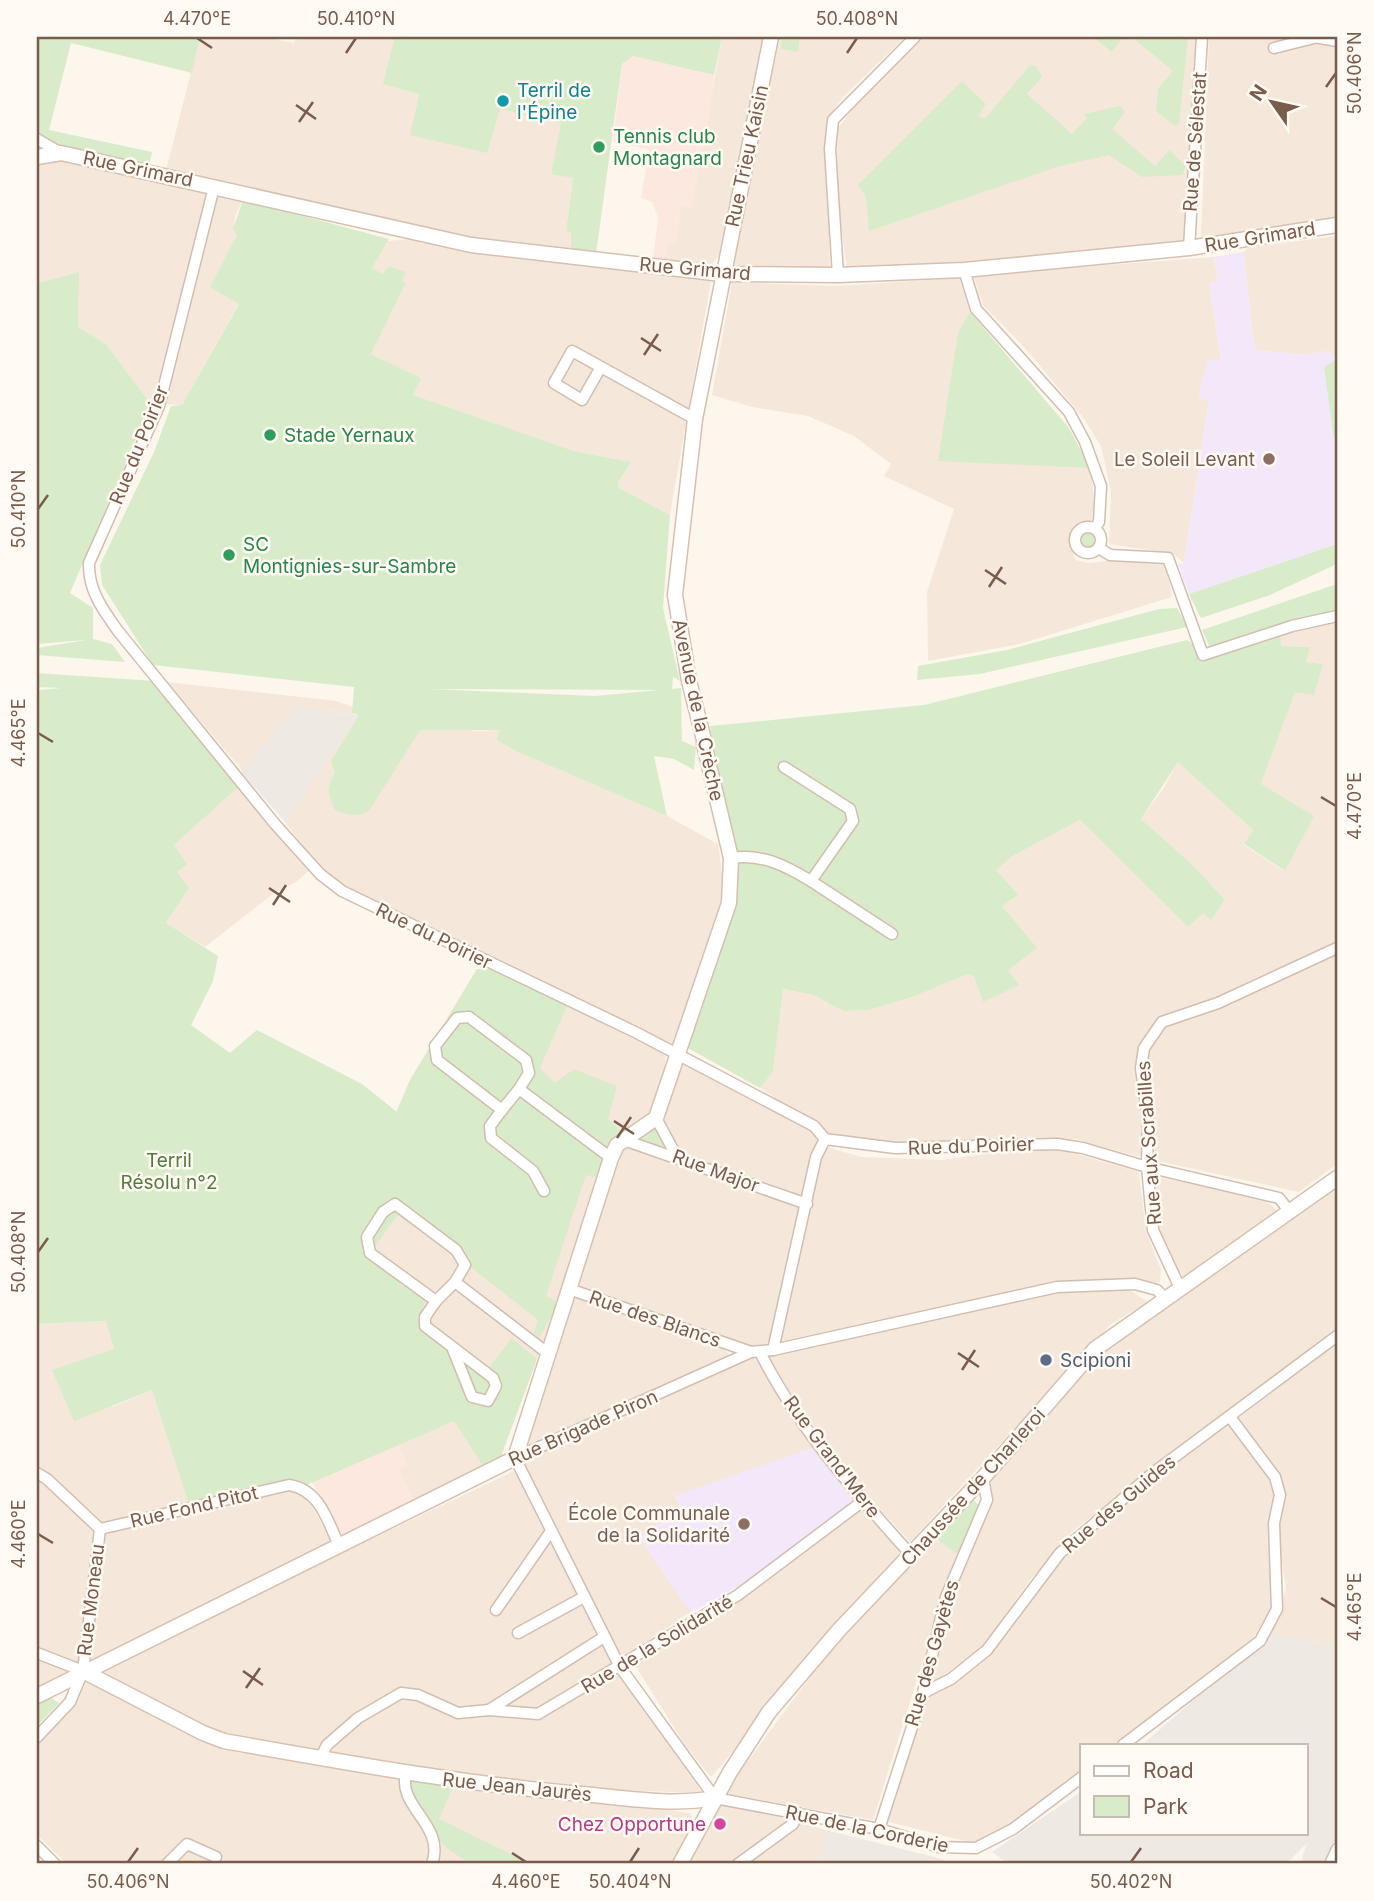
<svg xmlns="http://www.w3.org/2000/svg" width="1374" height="1901" viewBox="0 0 1374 1901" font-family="Inter,sans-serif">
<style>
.residential{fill:#f5e8da;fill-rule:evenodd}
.commercial{fill:#fde8e0}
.industrial{fill:#efe9e4}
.education{fill:#f3e8fa}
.green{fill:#d8ecc9;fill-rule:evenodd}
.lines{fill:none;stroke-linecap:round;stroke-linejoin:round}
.street-casing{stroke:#d1beb0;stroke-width:13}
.secondary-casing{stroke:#d6c0b0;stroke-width:17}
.street{stroke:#fff;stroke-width:10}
.secondary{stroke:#fff;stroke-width:14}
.ticks{fill:none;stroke:#7a5c4d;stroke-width:2.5}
.culture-dot{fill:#0f9aa8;stroke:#fffaf3;stroke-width:2.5}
.leisure-dot{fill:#2e9e5b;stroke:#fffaf3;stroke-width:2.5}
.education-dot{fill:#8d6e63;stroke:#fffaf3;stroke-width:2.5}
.service-dot{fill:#5c6f8a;stroke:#fffaf3;stroke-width:2.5}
.hotel-dot{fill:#d1479c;stroke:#fffaf3;stroke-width:2.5}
.labels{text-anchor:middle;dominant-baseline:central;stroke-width:5;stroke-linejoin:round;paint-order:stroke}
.culture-label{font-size:19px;fill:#0d838f;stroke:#fffaf3;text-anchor:start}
.leisure-label{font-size:19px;fill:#27864d;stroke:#fffaf3;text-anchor:start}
.street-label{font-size:19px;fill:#7a5c4d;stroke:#fffaf3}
.education-label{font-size:19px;fill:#785e54;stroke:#fffaf3;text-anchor:end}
.park-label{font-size:19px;fill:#537a41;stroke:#fffaf3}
.service-label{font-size:19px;fill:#4e5e75;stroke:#fffaf3;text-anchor:start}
.hotel-label{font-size:19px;fill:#b23c85;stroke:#fffaf3;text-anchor:end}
.neatline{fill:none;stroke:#7a5c4d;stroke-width:2.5}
.ticks-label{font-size:18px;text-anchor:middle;fill:#7a5c4d}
</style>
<rect width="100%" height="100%" fill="#fdf6ec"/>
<g class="residential">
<polygon points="200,37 265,37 294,43 297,37 394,39 419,93 410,135 500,108 562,123 551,173 573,178 566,231 572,232 571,249 578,250 566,252 394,225 166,170"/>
<polygon points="722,37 768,37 724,249 710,267 664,263 667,244 675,243 681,205 691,207"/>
<polygon points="780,37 905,37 842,98 826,122 830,271 731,265"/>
<polygon points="922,37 1198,37 1186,243 1016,259 847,269 836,189 837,129 863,96"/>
<polygon points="1209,37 1337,37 1337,222 1201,238"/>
<polygon points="49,161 92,164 243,200 235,216 234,229 237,235 211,287 239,303 182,405 151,404 106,344 77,327 78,272 37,283 37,164"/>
<polygon points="1337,236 1337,359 1328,351 1307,355 1255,350 1243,252 1249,247"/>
<polygon points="410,239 711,280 670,515 619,488 618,484 631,462 574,451 412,395 420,378 371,354 406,283 402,282 405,272 389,266 383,275 371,268 388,241"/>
<polygon points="1214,257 1218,282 1209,283 1221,360 1198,397 1209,401 1184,563 1174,554 1109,544 1111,491 1101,446 1082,416 1024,347 983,305 973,275"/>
<polygon points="959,278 970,312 958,332 1090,468 1096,510 1090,522 1074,531 1073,555 1076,560 1088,563 1115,560 1166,565 1172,597 1020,644 928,661 927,592 954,509 884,476 891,464 854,436 808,416 752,407 712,395 732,282 836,286"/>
<polygon points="1337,616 1337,1164 1299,1192 1148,1159 1075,1139 1000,1145 847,1144 760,1088 773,1070 782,989 813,995 844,1011 869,1010 915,996 968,974 1019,985 1008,970 995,870 1011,857 1080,820 1188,927 1203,913 1211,919 1225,900 1194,866 1141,819 1165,786 1178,761 1253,830 1244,845 1284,871 1261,784 1295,691 1323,664 1306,662 1309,647 1280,646 1280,630"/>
<polygon points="167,682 336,701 353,707 353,714 296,706 243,771"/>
<polygon points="362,709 474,731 500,730 496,740 518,752 667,816 718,844 727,909 673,1052 604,1011 458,946 352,893 311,857 285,822"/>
<polygon points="241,785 311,869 296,882 273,894 205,947 166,923 189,888 177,872 174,845"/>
<polygon points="477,969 493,969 666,1055 663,1082 653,1109 609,1145 556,1308 500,1459 414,1502 399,1470 407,1466 398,1444 454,1421 339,1238 410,1080"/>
<polygon points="679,1055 818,1130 823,1146 862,1157 941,1160 1007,1151 1055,1148 1139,1172 1146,1231 1161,1270 1160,1282 1123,1286 1148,1302 1111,1324 910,1542 857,1484 764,1359 773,1350 992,1301 945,1306 782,1341 781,1312 769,1346 737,1348 713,1340 730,1355 751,1352 768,1368 860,1498 622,1658 518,1457 620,1142 643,1133"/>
<polygon points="1151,1176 1261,1197 1278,1211 1186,1279 1168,1259 1152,1219"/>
<polygon points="1337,1182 1337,1331 1075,1529 1031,1579 982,1648 935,1682 924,1657 873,1820 724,1793 834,1645 935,1538 958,1555 934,1631 992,1476 1098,1353"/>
<path d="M107 1321 114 1350 112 1407 152 1390 190 1508 302 1487 334 1547 84 1671 203 1733 406 1774 435 1838 473 1864H67L37 1835V1737L70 1702 82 1673 37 1696V1324ZM48 1479 90 1510 102 1523 100 1529Z"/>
<polygon points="1337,1343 1337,1648 1332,1644 1271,1633 1286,1589 1277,1531 1271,1609 1253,1638 1114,1745 1082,1745 1082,1770 1046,1799 992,1836 973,1843 885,1821 921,1701 945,1687 990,1653 1063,1555 1187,1448 1236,1420"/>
<polygon points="514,1471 615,1664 702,1793 588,1789 401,1766 218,1734 99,1669"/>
<polygon points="864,1506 904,1554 711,1777 685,1745 635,1665 757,1588"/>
<polygon points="452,1787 647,1807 689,1813 695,1821 672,1864 532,1864 438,1819"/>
<polygon points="719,1799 826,1830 818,1864 686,1864"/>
</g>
<g class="commercial">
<polygon points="633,56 714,75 708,126 691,207 681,205 675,243 667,244 664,263 653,259 658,218 652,202 641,198 649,150 613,141 622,64"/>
<polygon points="398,1444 407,1466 399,1470 414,1502 344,1537 312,1482"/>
</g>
<g class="industrial">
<polygon points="296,706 359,715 285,822 241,772"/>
<polygon points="1271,1633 1332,1644 1337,1648 1337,1864 1300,1864 1307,1843 1286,1864 1009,1864 992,1852 1082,1791 1082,1833 1306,1833 1306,1745 1142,1745"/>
<polygon points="826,1830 942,1859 949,1864 818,1864"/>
</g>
<g class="education">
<polygon points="1243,252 1255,350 1307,355 1328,351 1337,359 1337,544 1189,594 1178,564 1184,563 1209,401 1198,397 1208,360 1221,360 1209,283 1218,281 1214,257"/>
<polygon points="812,1448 854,1502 757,1576 694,1611 686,1606 638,1536 683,1511 674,1496"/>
</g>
<g class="green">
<polygon points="37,37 200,37 192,73 71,43 49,130 152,152 149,166 37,139"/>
<polygon points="386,37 722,37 714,75 633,56 622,64 596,254 571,249 571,232 566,231 573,178 551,174 561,123 500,109 487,153 410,135 419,94 383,84 394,40"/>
<polygon points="782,37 800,37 798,52 781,49"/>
<polygon points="1093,37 1123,37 1112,52"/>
<polygon points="1132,37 1188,37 1179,124 1175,126 1156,111 1158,89 1173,71"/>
<polygon points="1030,65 1036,66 1042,77 1027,94 1072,134 1087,118 1084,114 1120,106 1125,112 1112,129 1155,166 1169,150 1186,166 1182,175 1142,177 1109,155 1060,166 869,231 866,197 858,185 962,81 986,104 978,116 985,119"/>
<path d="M243 200 389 239 372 268 383 274 389 266 406 272 402 281 406 283 371 354 421 378 413 395 574 451 631 462 618 483 619 488 670 515 663 608 680 681 673 677 672 689 681 688 682 741 696 747 694 770 674 759 654 756 667 816 518 752 496 740 500 730H420L369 811C357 818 348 815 335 810 328 793 325 790 335 773L331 761 359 715 352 713 354 687 153 665 102 585 100 565 154 452 171 406 182 405 239 304 210 287 237 235 233 229ZM430 689 660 690 595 696Z"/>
<polygon points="79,272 78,327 106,344 151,404 70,593 93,608 93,639 112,644 125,662 37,655 37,648 86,640 37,644 37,283"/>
<polygon points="970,312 1069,428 1090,468 938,461 958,332"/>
<polygon points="1337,359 1337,443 1333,433 1324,367"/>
<circle cx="1088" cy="540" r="13"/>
<polygon points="1337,544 1337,564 1270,595 1201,618 1189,594"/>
<polygon points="1337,584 1337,612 1280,630 1281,646 1310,647 1306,662 1323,664 1314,695 1295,692 1261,784 1314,816 1285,871 1244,844 1253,830 1178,762 1141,819 1194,866 1225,900 1211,920 1203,913 1188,927 1080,820 1011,857 996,870 1018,895 1002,906 1037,948 1008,970 1019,985 983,1002 974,976 968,974 915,996 869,1010 844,1011 813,995 783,989 773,1071 760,1088 686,1047 734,876 709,739 712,739 710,726 924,705 1187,640 1208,653 1210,648 1202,630"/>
<polygon points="1177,608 1187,627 980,674 917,680 918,666 1007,650 1159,609"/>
<polygon points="37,673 155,681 241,785 174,845 187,864 177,872 189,888 166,923 218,956 213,981 191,1025 230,1053 257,1030 362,1084 397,1112 410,1080 477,969 493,969 567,1006 540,1068 555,1083 574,1069 617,1086 608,1119 623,1133 599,1178 586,1175 546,1296 555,1300 556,1308 539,1338 534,1333 538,1320 458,1257 398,1215 370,1253 426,1300 421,1313 425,1326 469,1367 486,1371 512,1338 537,1359 500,1459 487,1472 454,1421 302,1487 190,1508 152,1390 74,1421 52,1370 114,1349 106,1321 37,1324 37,690 62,688 37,687"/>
<polygon points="649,1126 660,1132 665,1153 632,1142"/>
<polygon points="974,1500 980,1507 958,1555 935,1538"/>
<polygon points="44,1693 59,1703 37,1726 37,1697"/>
<path d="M406 1774 456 1780 439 1819 532 1864C515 1864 486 1870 471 1863 440 1849 404 1809 406 1774Z"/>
</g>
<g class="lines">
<g class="street-casing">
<g id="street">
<polyline points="1314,37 1337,41"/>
<polyline points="1274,48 1314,38"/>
<polyline points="37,139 61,153"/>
<path d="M214 187 159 406 89 563C88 590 103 610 118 631L275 824 320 874 342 891 637 1033 814 1126 825 1139 895 1148 1057 1144 1083 1148 1147 1167 1279 1198 1290 1212"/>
<polyline points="1189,248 1202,37"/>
<polyline points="964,270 976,309 1069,412 1085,442 1101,486 1099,522 1095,528"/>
<polyline points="838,275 830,149 833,120 915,37"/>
<polyline points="601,367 582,400 554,383 572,351 695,419"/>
<circle cx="1088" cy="540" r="13"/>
<polyline points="1099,548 1110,555 1168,558 1203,655 1292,626 1337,616"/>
<path d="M731 858C762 853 786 866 811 881L853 821 850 809 784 767"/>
<polyline points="811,881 892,934"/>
<polyline points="519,1089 502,1110 437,1060 435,1046 457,1018 469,1017 526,1060 529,1073 519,1089 611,1158"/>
<polyline points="502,1110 490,1126 491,1138 533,1171 544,1191"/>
<polyline points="656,1118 677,1157"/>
<polyline points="624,1140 807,1204"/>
<polyline points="455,1282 436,1301 370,1253 367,1237 383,1212 395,1204 456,1250 465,1265 455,1282 546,1352"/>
<polyline points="1180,1288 1153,1230 1147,1167 1148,1118 1141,1068 1144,1048 1162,1022 1218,1003 1337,948"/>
<polyline points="569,1289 751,1352"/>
<polyline points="436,1301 425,1317 425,1326 493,1378 496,1386 488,1401 472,1397 452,1347"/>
<polyline points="773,1350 816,1157 825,1139"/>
<path d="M760 1352C796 1425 857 1495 912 1556"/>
<path d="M37 1473 47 1479 100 1529 289 1485C320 1490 327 1520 339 1545"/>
<polyline points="496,1610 551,1531"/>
<polyline points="518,1633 584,1597"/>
<polyline points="37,1653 83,1671"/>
<polyline points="923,1693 951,1679 987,1650 1060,1553 1153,1473 1337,1336"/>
<polyline points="489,1710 604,1637"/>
<polyline points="37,1737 70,1702 83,1671 100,1529"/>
<polyline points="1123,1745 1260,1641 1277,1609 1274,1523 1280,1495 1275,1477 1230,1417"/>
<polyline points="320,1759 327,1745 358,1718 401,1693 418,1695 458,1713 489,1710 538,1714 738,1595 863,1501"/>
<path d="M406 1774C397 1807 446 1825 432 1864"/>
<polyline points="1082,1777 1013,1829 976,1848 939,1847 879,1829 715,1798 620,1667 515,1458 751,1352 773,1350 1057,1287 1135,1284 1157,1290 1165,1298"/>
<polyline points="879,1829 923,1693 946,1597 987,1500 983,1478"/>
<polyline points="37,1846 55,1864"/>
<polyline points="167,1864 187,1844 216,1857"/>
<polyline points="738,1864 793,1824 798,1813"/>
<polyline points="1330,1864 1337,1849"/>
</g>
</g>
<g class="secondary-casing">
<g id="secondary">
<polyline points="37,157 61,153 471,245 722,274 838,275 964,270 1189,248 1337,225"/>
<polyline points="704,740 689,681 675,595 695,419 771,37"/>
<path d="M83 1671 203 1733 224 1741C343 1762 462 1784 582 1794 627 1798 671 1806 715 1798"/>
<polyline points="37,1696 515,1458 611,1158 617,1145 656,1118 729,903 731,858 704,744"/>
<polyline points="680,1864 730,1772 769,1712 839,1630 983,1478 1095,1349 1337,1178"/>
</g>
</g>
<use href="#street" class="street"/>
<use href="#secondary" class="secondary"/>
</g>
<path class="ticks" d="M197 38 212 48M346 53 356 38M847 53 857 38M1326 87 1336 73M296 105 316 119M299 122 313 102M641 338 661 351M644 355 658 334M38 509 48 495M985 570 1006 584M989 587 1002 567M38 733 53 742M1321 797 1336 806M269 888 290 902M273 905 286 885M614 1121 634 1134M617 1138 631 1117M38 1252 48 1238M958 1353 979 1367M962 1370 975 1350M38 1534 53 1543M1321 1598 1336 1607M243 1671 263 1685M246 1688 260 1668M512 1853 526 1862M128 1862 138 1848M630 1862 639 1848M1131 1862 1141 1848"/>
<circle class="culture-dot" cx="503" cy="101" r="7"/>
<g class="leisure-dot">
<circle cx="599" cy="147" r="7"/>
<circle cx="270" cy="435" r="7"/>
<circle cx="229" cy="555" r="7"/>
</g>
<g class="education-dot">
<circle cx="1269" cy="459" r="7"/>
<circle cx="744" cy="1524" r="7"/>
</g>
<circle class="service-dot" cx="1046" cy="1360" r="7"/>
<circle class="hotel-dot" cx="720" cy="1824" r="7"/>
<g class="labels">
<g class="culture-label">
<text x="517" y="90">Terril de<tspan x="517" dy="22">l'Épine</tspan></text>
</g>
<g class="leisure-label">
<text x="613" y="136">Tennis club<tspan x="613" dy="22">Montagnard</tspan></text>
<text x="284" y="435">Stade Yernaux</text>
<text x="243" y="544">SC<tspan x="243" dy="22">Montignies-sur-Sambre</tspan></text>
</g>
<g class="street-label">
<text transform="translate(1195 142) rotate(-86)">Rue de Sélestat</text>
<text transform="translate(747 156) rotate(-78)">Rue Trieu Kaisin</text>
<text transform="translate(138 169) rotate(12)">Rue Grimard</text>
<text transform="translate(1260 237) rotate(-9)">Rue Grimard</text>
<text transform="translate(695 269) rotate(5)">Rue Grimard</text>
<text transform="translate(139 445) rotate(-68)">Rue du Poirier</text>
<text transform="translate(698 710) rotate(78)">Avenue de la Crèche</text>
<text transform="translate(434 936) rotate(26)">Rue du Poirier</text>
<text transform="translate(1149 1143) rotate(-94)">Rue aux Scrabilles</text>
<text transform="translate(971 1146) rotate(-2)">Rue du Poirier</text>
<text transform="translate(716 1171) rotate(20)">Rue Major</text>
<text transform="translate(655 1319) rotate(19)">Rue des Blancs</text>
<text transform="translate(583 1428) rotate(-24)">Rue Brigade Piron</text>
<text transform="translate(832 1457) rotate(53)">Rue Grand'Mere</text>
<text transform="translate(973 1487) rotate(-48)">Chaussée de Charleroi</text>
<text transform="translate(1119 1504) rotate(-40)">Rue des Guides</text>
<text transform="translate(194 1507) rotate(-13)">Rue Fond Pitot</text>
<text transform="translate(91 1600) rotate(-83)">Rue Moneau</text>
<text transform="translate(657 1644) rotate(-31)">Rue de la Solidarité</text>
<text transform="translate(932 1653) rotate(-74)">Rue des Gayètes</text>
<text transform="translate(517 1787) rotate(6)">Rue Jean Jaurès</text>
<text transform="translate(867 1829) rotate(12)">Rue de la Corderie</text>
</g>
<g class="education-label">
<text x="1255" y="459">Le Soleil Levant</text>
<text x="730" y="1513">École Communale<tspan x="730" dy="22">de la Solidarité</tspan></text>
</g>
<g class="park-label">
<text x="169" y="1160">Terril<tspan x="169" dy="22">Résolu n°2</tspan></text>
</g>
<g class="service-label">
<text x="1060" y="1360">Scipioni</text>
</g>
<g class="hotel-label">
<text x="706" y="1824">Chez Opportune</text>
</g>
</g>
<rect width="1374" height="1901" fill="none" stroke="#fffaf3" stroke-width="77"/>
<rect x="1080" y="1744" width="228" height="91" fill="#fffaf3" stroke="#cabbb1" stroke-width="2"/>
<rect x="1094" y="1766" width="35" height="10" fill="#ffffff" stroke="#cabbb1" stroke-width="2"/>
<text x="1143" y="1778" font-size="21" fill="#7a5c4d">Road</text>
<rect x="1094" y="1796" width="35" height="21" fill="#d8ecc9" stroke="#cabbb1" stroke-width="2"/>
<text x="1143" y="1814" font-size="21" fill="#7a5c4d">Park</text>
<g transform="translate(1272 102) rotate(304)" stroke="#fffaf3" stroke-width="5" paint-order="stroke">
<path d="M0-5L12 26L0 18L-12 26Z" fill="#7a5c4d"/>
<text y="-10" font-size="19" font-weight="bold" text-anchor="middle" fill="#7a5c4d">N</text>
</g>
<rect x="38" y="38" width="1298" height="1824" class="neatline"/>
<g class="ticks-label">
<text x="197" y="25">4.470°E</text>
<text x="356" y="25">50.410°N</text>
<text x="857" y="25">50.408°N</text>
<text transform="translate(1355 73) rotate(-90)" y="6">50.406°N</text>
<text transform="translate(19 509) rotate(-90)" y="6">50.410°N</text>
<text transform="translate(19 733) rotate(-90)" y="6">4.465°E</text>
<text transform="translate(1355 806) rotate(-90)" y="6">4.470°E</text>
<text transform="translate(19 1252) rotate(-90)" y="6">50.408°N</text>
<text transform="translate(19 1534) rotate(-90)" y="6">4.460°E</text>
<text transform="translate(1355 1607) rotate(-90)" y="6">4.465°E</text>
<text x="128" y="1888">50.406°N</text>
<text x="526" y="1888">4.460°E</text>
<text x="630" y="1888">50.404°N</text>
<text x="1131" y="1888">50.402°N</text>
</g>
</svg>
